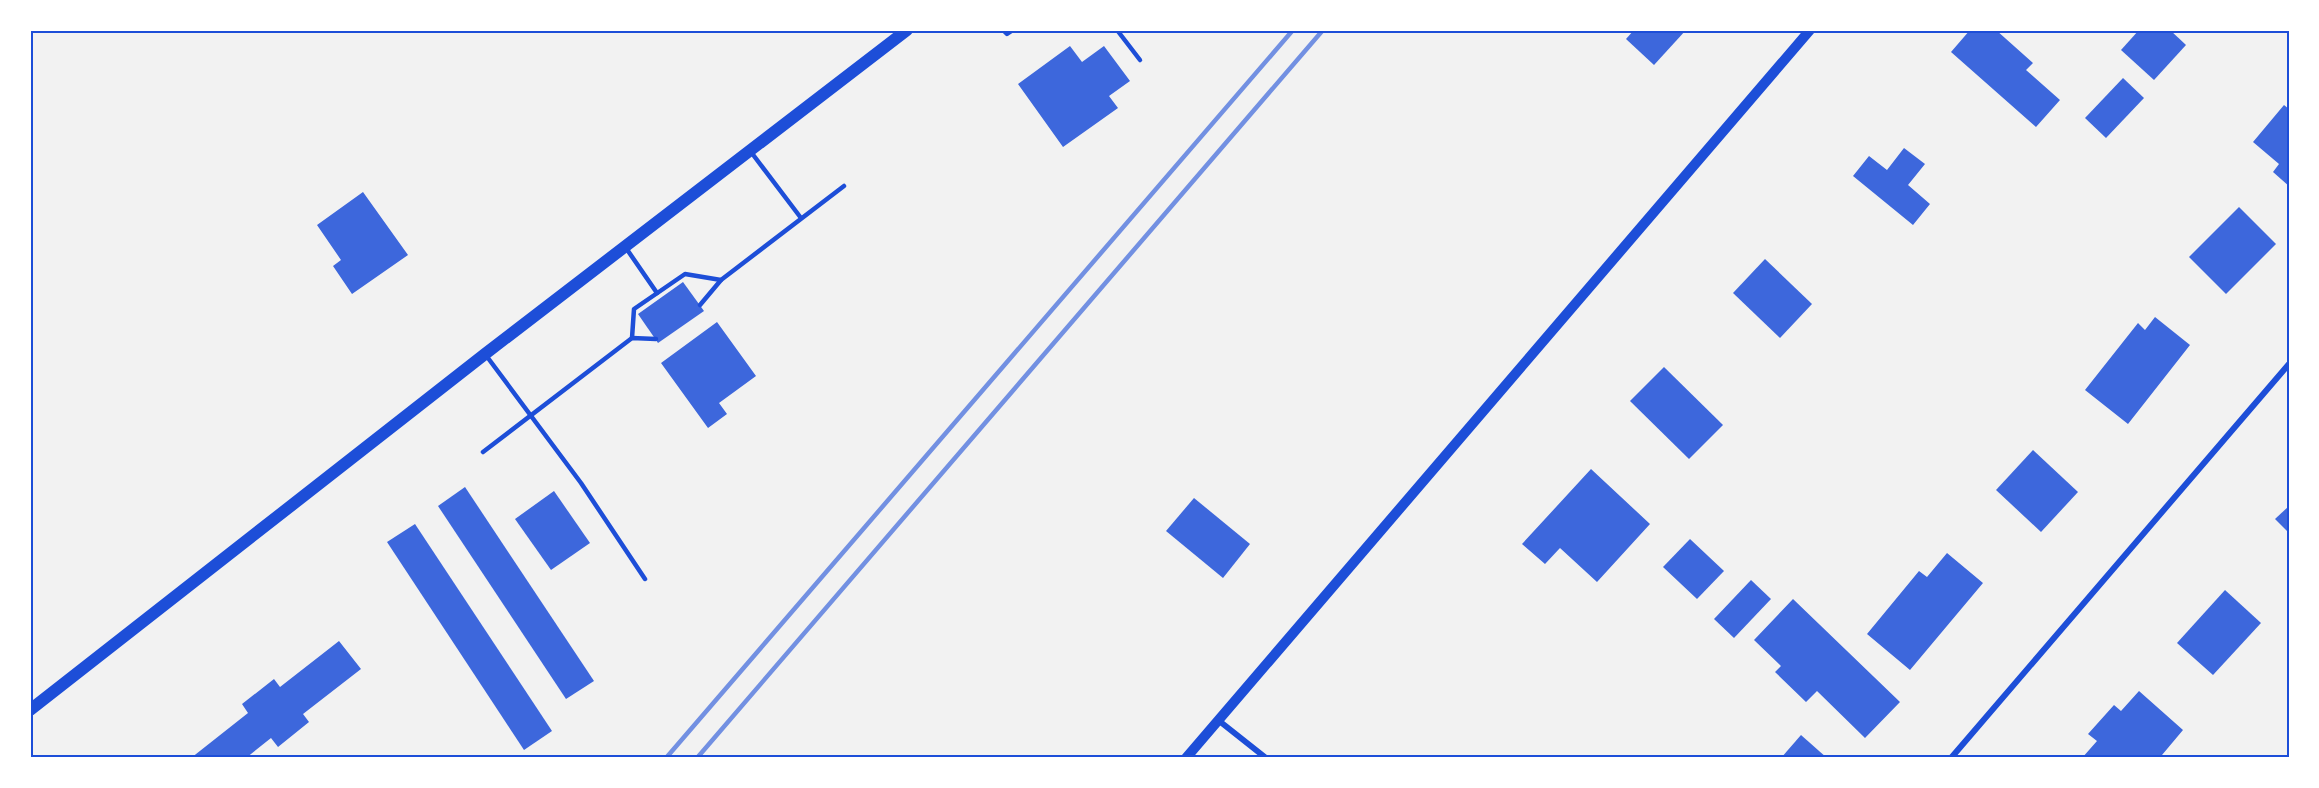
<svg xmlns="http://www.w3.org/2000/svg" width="2319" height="788" viewBox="0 0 2319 788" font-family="'Noto Sans',sans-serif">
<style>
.building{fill:#3d67dc}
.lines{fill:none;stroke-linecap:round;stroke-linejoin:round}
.service{stroke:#1d4ed8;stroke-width:4.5}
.minor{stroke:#1d4ed8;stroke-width:6}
.tertiary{stroke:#1d4ed8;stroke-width:10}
.secondary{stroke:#1d4ed8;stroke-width:12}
.rail{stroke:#7290e2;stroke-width:4.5}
.neatline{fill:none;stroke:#1d4ed8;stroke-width:2}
</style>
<rect width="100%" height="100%" fill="#f2f2f2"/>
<g class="building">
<polygon points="1634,30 1686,30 1654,65 1626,39"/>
<polygon points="1970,30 1996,30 2033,63 2026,70 2060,100 2036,127 1951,52"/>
<polygon points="2139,30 2170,30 2186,45 2154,80 2121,50"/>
<polygon points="1070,46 1082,62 1104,46 1130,81 1109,96 1118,108 1063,147 1018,84"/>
<polygon points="2123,78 2144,98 2106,138 2085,118"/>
<polygon points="2284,105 2289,109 2289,186 2273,172 2279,164 2253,142"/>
<polygon points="1904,148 1925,164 1908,185 1930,204 1913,225 1853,176 1869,156 1887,170"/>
<polygon points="363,192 408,255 352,294 333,266 341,260 317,225"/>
<polygon points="2239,207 2276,244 2226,294 2189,257"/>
<polygon points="1765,259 1812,304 1780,338 1733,293"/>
<polygon points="683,282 704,311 658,343 638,314"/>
<polygon points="2155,317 2190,345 2128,424 2085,390 2138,323 2145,330"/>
<polygon points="717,322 756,376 719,403 727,414 708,428 661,363"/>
<polygon points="1664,367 1723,425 1689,459 1630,401"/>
<polygon points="2033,450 2078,492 2041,532 1996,490"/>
<polygon points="1591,469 1650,524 1597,582 1560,548 1545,564 1522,544"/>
<polygon points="465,487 594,681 566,699 438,506"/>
<polygon points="554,491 590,543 551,570 515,519"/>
<polygon points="1194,498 1250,544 1223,578 1166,531"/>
<polygon points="2289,506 2289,533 2275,519"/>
<polygon points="415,524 552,731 524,750 387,542"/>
<polygon points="1690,539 1724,571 1697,599 1663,567"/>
<polygon points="1947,553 1983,583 1910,670 1867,634 1919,571 1927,577"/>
<polygon points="1751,580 1771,599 1734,638 1714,619"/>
<polygon points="2225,590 2261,623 2213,675 2177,643"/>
<polygon points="1793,599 1900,702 1865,738 1817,691 1806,702 1775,672 1781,666 1754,640"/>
<polygon points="339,641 361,669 303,714 309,722 278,747 271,738 246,758 191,758 248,713 242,704 274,679 280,687"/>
<polygon points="2139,691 2183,730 2162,755 2165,758 2082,758 2097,741 2088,734 2114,705 2121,711"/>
<polygon points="1801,735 1827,758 1781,758"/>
</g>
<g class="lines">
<g class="service">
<polyline points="1003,30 1007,34 1013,30"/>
<polyline points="1117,30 1140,60"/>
<polyline points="751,152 801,218"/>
<polyline points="626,248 657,293"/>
<polyline points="700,305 721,280 844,186"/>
<polyline points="632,338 634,309 685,274 721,280"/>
<polyline points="485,354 581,483 645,579"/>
<polyline points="483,452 632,338 656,339"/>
</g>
<g class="minor">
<polyline points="1218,720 1266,758"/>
<polyline points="1951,758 2289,364"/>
</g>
<polyline class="tertiary" points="1186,758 1810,30"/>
<polyline class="secondary" points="30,710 485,354 907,30"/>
<g class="rail">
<polyline points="666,758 1293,30"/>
<polyline points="697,758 1323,30"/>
</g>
</g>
<rect width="2319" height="788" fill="none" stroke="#ffffff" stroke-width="63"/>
<rect x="32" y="32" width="2256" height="724" class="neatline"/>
</svg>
